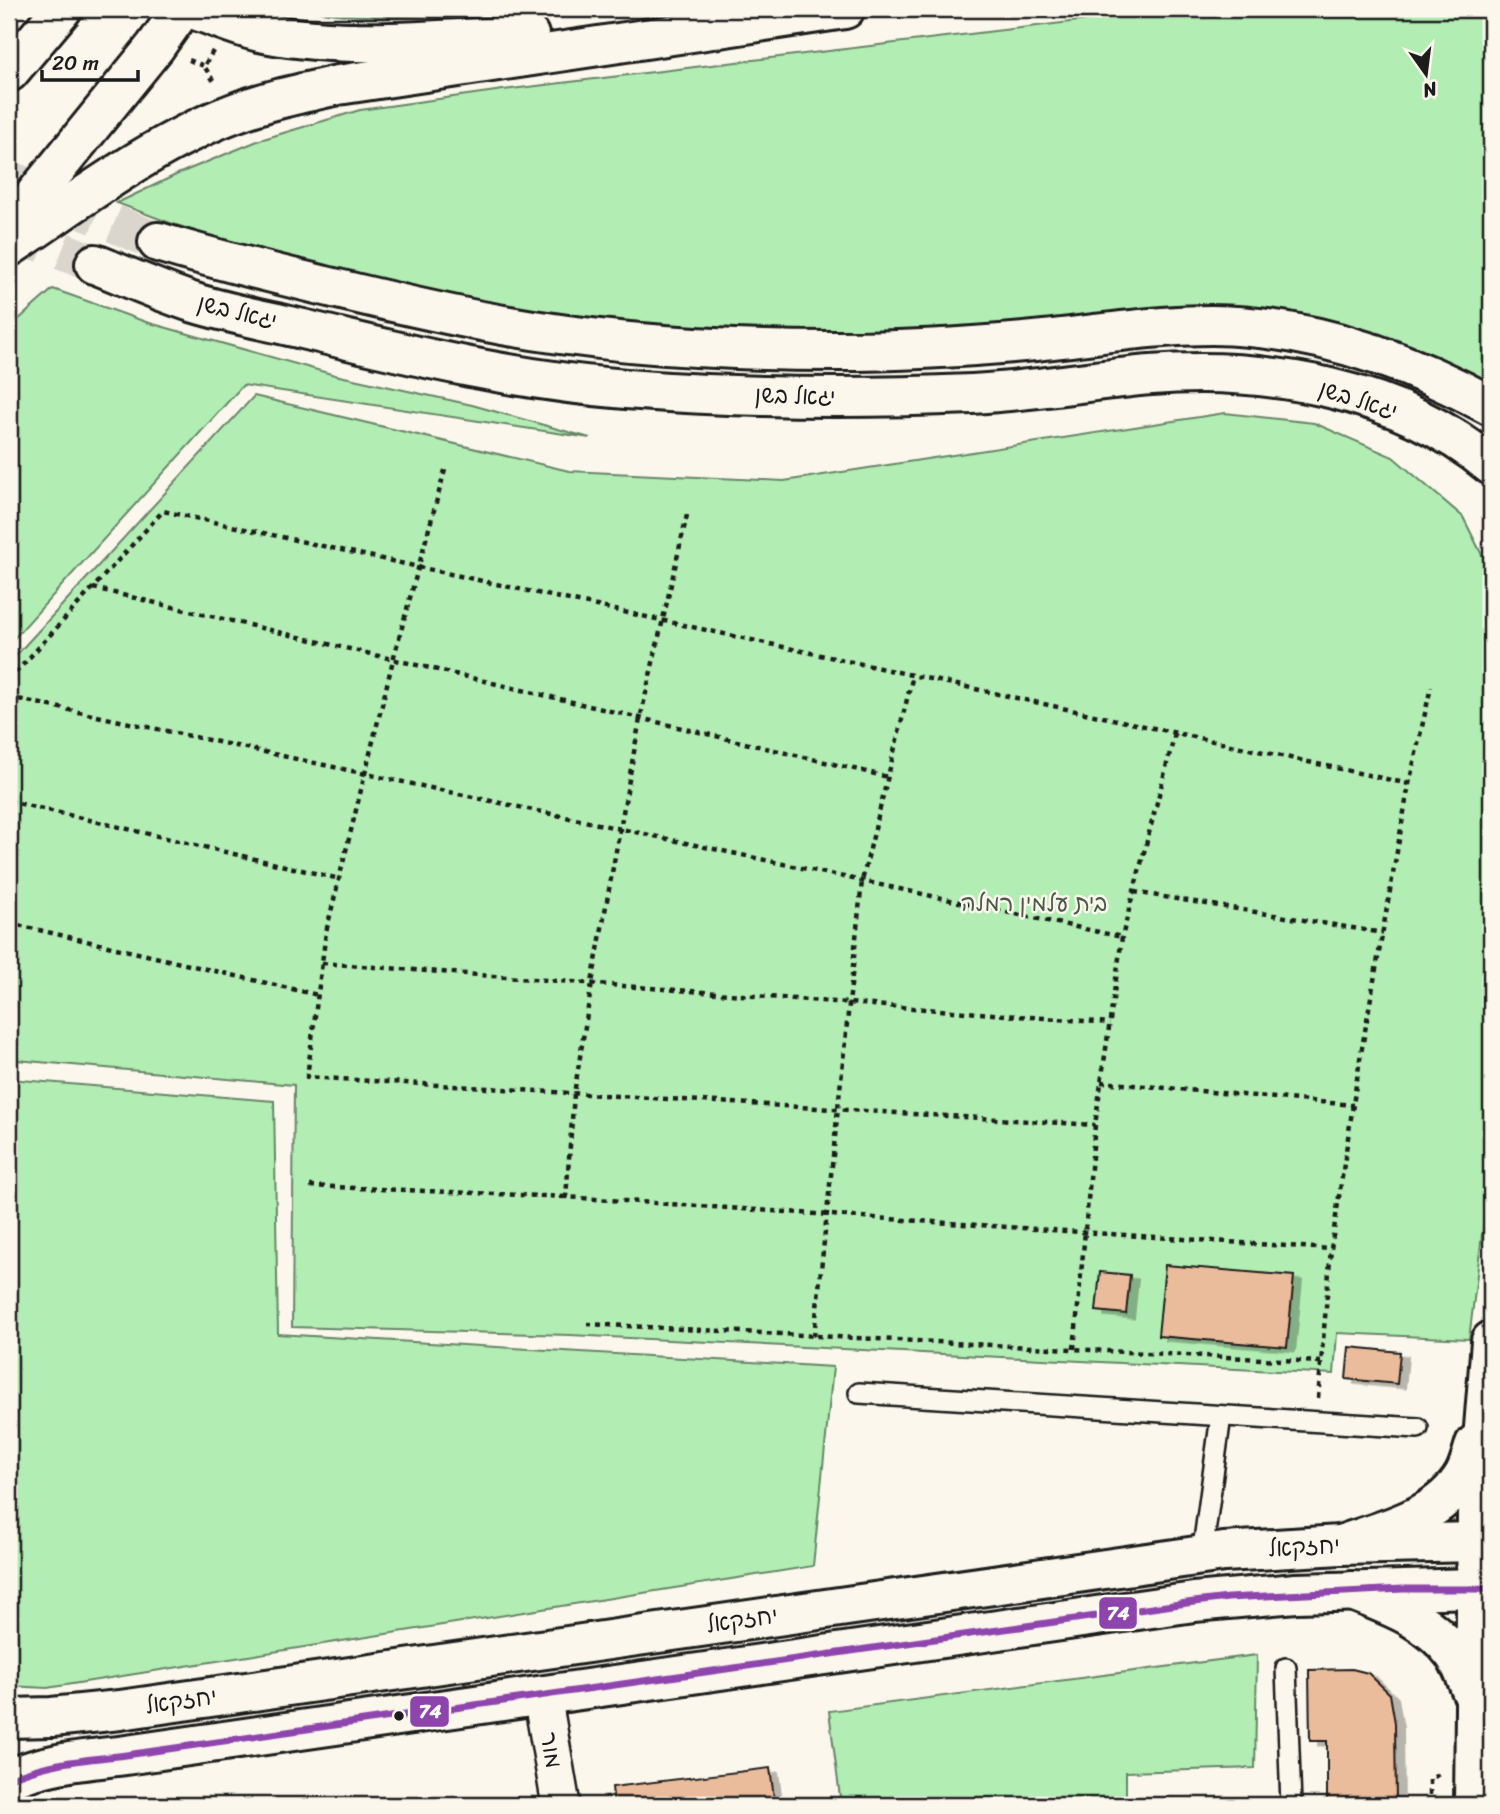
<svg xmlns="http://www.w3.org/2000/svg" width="1500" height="1814" viewBox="0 0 1500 1814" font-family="Sriracha,'Playpen Sans Hebrew',sans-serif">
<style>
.green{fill:#b2eeb4;stroke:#678568;stroke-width:2}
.building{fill:#ebbc9b;stroke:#1c1c1c;stroke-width:2;filter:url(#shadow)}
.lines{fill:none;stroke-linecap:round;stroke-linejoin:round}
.secondary-tunnel{stroke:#dad6cd;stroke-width:38;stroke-dasharray:38 19;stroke-linecap:butt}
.service-casing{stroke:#1c1c1c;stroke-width:24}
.minor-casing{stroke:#1c1c1c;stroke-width:42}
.tertiary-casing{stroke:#1c1c1c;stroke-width:44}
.secondary-casing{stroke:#1c1c1c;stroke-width:44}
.trunk-casing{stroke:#1c1c1c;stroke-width:44}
.motorway-casing{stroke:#1c1c1c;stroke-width:44}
.path{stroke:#1c1c1c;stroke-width:4.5;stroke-dasharray:5 5;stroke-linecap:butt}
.service{stroke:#fbf7ec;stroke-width:19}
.minor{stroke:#fbf7ec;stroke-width:37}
.tertiary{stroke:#fbf7ec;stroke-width:38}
.secondary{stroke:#fbf7ec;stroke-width:38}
.trunk{stroke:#fbf7ec;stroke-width:38}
.motorway{stroke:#fbf7ec;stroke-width:38}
.bus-1-casing{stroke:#fbf7ec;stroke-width:12}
.bus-1{stroke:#8e44ad;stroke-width:7}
.bus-dot{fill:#1c1c1c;stroke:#fbf7ec;stroke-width:2.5}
.labels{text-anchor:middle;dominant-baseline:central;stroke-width:5;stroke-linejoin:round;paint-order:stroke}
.street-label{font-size:23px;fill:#1c1c1c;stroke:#fbf7ec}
.park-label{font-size:23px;fill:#495b4a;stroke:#fbf7ec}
.line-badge{stroke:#fbf7ec;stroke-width:2.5}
.badge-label{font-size:19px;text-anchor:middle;font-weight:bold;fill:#fff}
</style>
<defs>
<filter id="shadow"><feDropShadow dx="8" dy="4.5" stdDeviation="0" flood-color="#0004"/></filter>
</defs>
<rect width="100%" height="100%" fill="#fbf7ec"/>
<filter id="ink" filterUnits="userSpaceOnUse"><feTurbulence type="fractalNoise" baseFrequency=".0143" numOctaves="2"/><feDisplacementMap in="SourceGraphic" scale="14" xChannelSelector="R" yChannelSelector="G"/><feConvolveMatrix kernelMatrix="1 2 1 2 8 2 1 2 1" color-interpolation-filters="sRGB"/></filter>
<g filter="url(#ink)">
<g class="green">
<path d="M303 9H511C442 14 372 23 303 9Z"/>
<polygon points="1179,9 1491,9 1491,394 1358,330 1274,310 1176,305 1060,318 937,336 718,330 598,322 507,310 311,269 173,224 117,203 180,173 260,140 360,110 503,90"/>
<polygon points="53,289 146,322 335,375 472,405 590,438 243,385 9,644 9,328"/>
<polygon points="254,396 569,471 784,481 1225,413 1314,423 1393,457 1463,517 1491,573 1491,1162 1469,1339 1337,1333 1334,1374 570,1335 292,1327 294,1085 17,1060 9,1052 9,663"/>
<polygon points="9,1079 274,1101 278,1334 833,1367 813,1566 47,1688 9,1686"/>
<polygon points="1257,1655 1255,1768 1126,1772 1126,1805 841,1805 829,1711"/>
</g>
<g class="building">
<polygon points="1165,1265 1294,1276 1287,1347 1158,1336"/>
<polygon points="1100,1272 1130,1275 1126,1314 1096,1311"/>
<polygon points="1349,1347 1400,1352 1397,1384 1346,1379"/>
<polygon points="1352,1669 1368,1673 1390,1694 1395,1723 1396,1805 1327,1805 1327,1741 1310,1741 1309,1670"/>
<polygon points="770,1768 775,1805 614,1805 612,1787"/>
</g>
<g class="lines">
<g class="secondary-tunnel">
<polyline points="9,179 158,242"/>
<polyline points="9,230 95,264"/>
</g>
<g class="service-casing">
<g id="service">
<polyline points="859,1393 1418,1428"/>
<polyline points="1202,1555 1221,1416"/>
<polyline points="1286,1668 1291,1805"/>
</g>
</g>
<g class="minor-casing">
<polyline id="minor" points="542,1695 561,1805"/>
</g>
<g class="tertiary-casing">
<g id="tertiary">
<polyline points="9,1718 52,1717 120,1710 1224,1552 1340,1545 1477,1542"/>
<path d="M9 1779C47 1762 85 1760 126 1755L1194 1602 1296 1593 1476 1588"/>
</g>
</g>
<g class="secondary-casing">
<g id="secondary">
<path d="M158 242C210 258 263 271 317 284 379 299 440 314 503 325 613 345 726 351 837 351 903 351 970 347 1035 341 1094 335 1153 325 1212 325 1312 326 1405 359 1491 406"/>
<path d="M95 264C128 277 161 292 195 303 234 315 275 322 315 332 417 357 521 381 626 389 741 398 856 399 972 394 1032 391 1091 380 1151 375 1268 366 1399 389 1491 465"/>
<path d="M1340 1545C1383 1530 1439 1518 1464 1475 1469 1466 1472 1454 1475 1444"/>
<path d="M1352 1591C1390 1606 1428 1619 1454 1654 1462 1665 1467 1681 1473 1694"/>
<polyline points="1474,1805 1477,1514 1491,1341"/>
</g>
</g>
<g class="trunk-casing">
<g id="trunk">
<polyline points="9,72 62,9"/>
<polyline points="9,227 155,47 182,9"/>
</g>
</g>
<g class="motorway-casing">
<g id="motorway">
<path d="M192 9C216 17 240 28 264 33 350 50 442 39 529 35"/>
<path d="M9 247C81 199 152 144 234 113 268 100 303 93 338 85L845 9"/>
</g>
</g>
<g class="path">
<polyline points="213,51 204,66 215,83"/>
<polyline points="189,60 204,66"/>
<polyline points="445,470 393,660 326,932 307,1077 1095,1125"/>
<polyline points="687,515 640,719 592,983 574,1094 566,1197 1331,1249"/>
<polyline points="93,588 888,777"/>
<polyline points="9,680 163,511 1409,784"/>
<polyline points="9,697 1122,937"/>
<polyline points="9,801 340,879"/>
<polyline points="1134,892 1383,933"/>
<polyline points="9,923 318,995"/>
<polyline points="322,963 1110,1023"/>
<polyline points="1101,1082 1353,1105"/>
<polyline points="310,1186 566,1197"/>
<polyline points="587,1324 1321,1362"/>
<polyline points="814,1336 862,881 913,675"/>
<polyline points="1074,1349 1095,1125 1122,937 1175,733"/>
<polyline points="1318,1398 1331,1249 1360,1059 1409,784 1431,687"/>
<polyline points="1430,1805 1430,1780 1439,1774"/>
</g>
<use href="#service" class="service"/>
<use href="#minor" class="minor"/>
<use href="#tertiary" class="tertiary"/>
<use href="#secondary" class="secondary"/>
<use href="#trunk" class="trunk"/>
<use href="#motorway" class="motorway"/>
<g class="bus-1-casing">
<path id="bus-1" d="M9 1779C47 1762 85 1760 126 1755L1194 1602 1228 1598 1403 1589H1491"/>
</g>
<use href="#bus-1" class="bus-1"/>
</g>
</g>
<circle class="bus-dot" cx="399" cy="1716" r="6"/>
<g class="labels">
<g class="street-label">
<text transform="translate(237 312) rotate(14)">יגאל בשן</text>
<text transform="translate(795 396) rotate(2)">יגאל בשן</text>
<text transform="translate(1358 400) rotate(18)">יגאל בשן</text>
<text transform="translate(1304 1547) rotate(-3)">יחזקאל</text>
<text transform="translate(742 1620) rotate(-8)">יחזקאל</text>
<text transform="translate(181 1701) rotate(-8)">יחזקאל</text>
<text transform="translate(551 1750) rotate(80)">מור</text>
</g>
<g class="park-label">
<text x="1034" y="903">בית עלמין רמלה</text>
</g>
</g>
<g class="line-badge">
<rect x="1098" y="1596" width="40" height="34" rx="7" fill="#8e44ad"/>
<rect x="409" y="1695" width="41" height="33" rx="7" fill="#8e44ad"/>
</g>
<g class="badge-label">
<text x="1118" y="1620">74</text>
<text x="430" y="1718">74</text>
</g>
<rect width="1500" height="1814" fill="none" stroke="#fbf7ec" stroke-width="35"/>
<rect x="18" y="18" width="1465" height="1779" fill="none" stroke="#1c1c1c" stroke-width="2.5" filter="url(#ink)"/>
<g transform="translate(1426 74) rotate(166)" stroke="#fbf7ec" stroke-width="5" paint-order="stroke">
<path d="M0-5L12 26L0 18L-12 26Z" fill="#1c1c1c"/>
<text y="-10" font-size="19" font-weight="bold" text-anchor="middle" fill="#1c1c1c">N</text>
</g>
<path d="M42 70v10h96v-10" fill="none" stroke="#1c1c1c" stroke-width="3.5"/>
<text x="52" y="70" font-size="21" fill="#1c1c1c" stroke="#fbf7ec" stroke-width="5" paint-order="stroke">20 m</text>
</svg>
